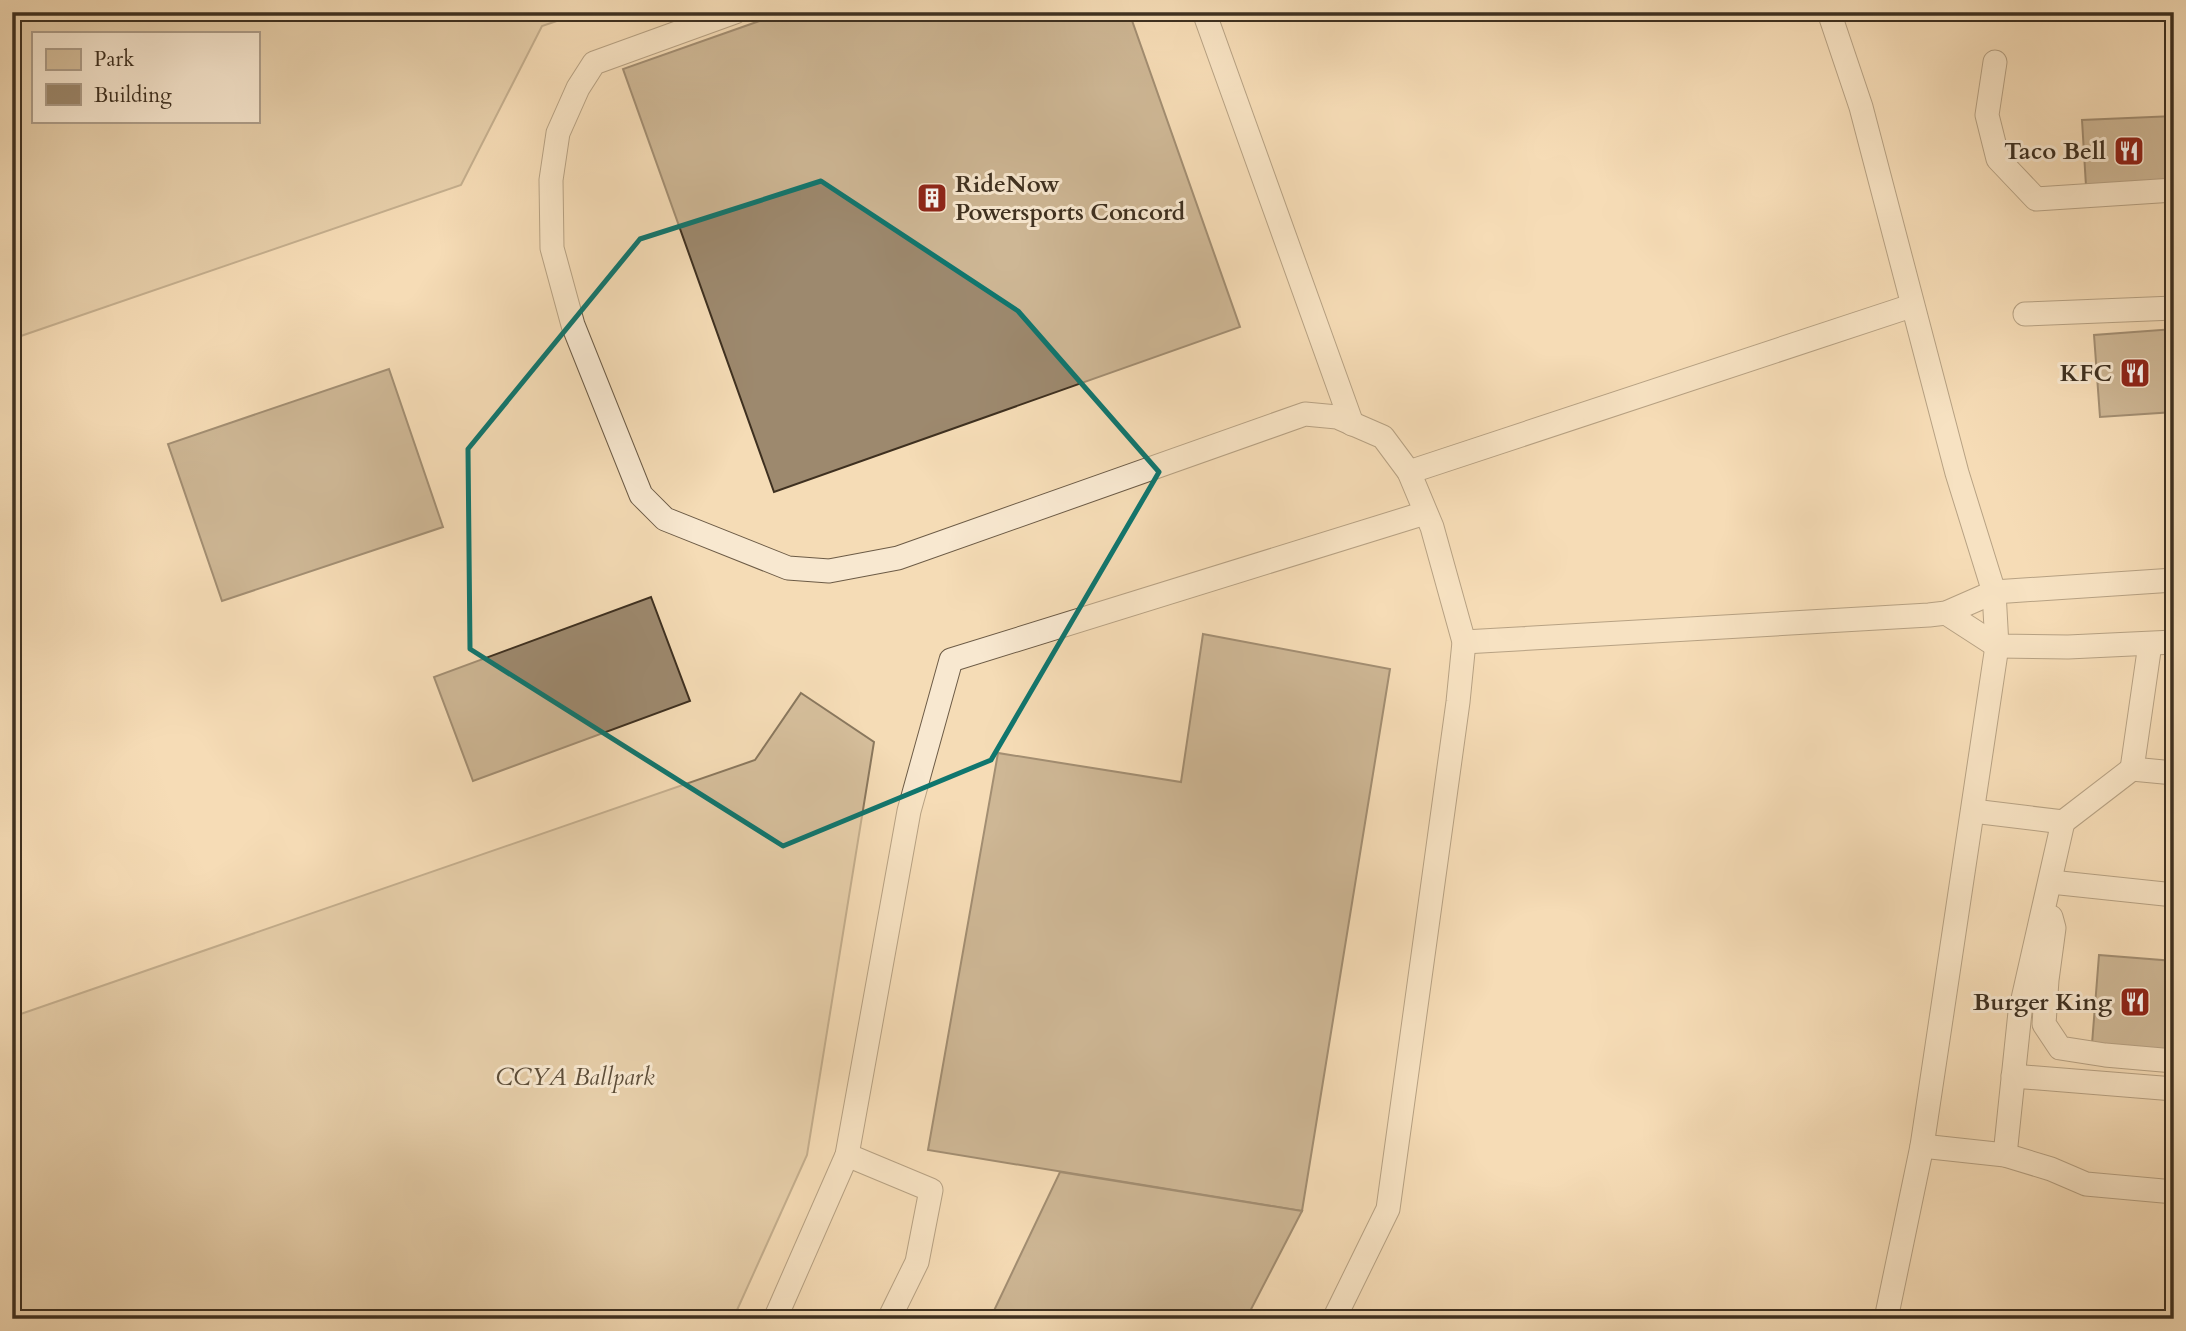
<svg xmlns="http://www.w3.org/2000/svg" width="2186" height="1331" viewBox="0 0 2186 1331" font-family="Cardo,serif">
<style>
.green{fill:#d6bf9c;stroke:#8a785e;stroke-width:2;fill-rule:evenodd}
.building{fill:#9d896e;stroke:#3e3020;stroke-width:2}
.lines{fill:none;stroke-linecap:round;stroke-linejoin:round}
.lane-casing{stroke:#6c5b46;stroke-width:25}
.lane{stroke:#f8e8d0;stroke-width:23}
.marked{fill:none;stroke:#0f766e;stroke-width:5;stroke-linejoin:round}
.labels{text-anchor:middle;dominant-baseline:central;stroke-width:6;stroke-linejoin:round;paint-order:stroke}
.poi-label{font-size:24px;font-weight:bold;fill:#3e3020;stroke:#f8e8d0;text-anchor:end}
.park-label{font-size:24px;font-style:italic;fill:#5c4d39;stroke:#f8e8d0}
</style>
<rect width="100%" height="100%" fill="#f5dcb6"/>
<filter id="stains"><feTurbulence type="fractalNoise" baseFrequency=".00286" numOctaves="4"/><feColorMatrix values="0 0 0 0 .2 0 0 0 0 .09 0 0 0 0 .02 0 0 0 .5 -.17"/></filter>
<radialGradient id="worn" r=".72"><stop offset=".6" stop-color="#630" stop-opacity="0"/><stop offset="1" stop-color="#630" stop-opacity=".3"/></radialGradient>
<g class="green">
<path d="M12 12H583L542 26 461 185 12 339ZM33 33H257V121H33Z"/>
<polygon points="801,693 874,742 807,1155 733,1319 12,1319 12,1017 755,760"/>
</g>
<g class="building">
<polygon points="785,12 1129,12 1240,327 774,492 623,69"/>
<polygon points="2174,116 2174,182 2086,186 2082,120"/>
<polygon points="2174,329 2174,412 2100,417 2094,335"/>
<polygon points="389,369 443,527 222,601 168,444"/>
<polygon points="651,597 690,701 473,781 434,677"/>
<polygon points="1203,634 1390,669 1302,1211 928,1150 998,753 1181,782"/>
<polygon points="2099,955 2174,961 2174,1050 2092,1044"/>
<polygon points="1060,1172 1302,1211 1246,1319 990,1319"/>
</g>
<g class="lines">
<g class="lane-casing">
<g id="lane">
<polyline points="735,12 594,63 578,88 558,133 551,180 552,248 573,325 641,495 665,519 788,568 829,571 898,558 1305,414 1337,417 1383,437 1409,472 1432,527 1464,642 1458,702 1388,1209 1334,1319"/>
<polyline points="1204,12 1352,424"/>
<polyline points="1829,12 1861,107 1957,473 1994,592 1997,646 1922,1146 1886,1319"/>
<polyline points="1995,62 1987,115 1998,159 2036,199 2174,190"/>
<polyline points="2025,314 2174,308"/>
<polyline points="1409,472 1911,306"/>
<polyline points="1946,613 1997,646 2068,647 2174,642"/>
<polyline points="1464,642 1929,615 1946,613 1994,592 2174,580"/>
<polyline points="2150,644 2132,769 2174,773"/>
<polyline points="1973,811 2063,822 2132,769"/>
<polyline points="2051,882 2174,895"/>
<polyline points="2051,917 2054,928 2047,980 2044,1024 2060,1048 2105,1055 2174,1061"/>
<polyline points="2013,1076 2174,1089"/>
<polyline points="1922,1146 2005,1155 2051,1169 2086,1184 2174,1192"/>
<polyline points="847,1155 931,1190 917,1262 889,1319"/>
<polyline points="2005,1155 2020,1012 2063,822"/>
<polyline points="775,1319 847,1155 909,811 951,660 1425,513"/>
</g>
</g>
<use href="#lane" class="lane"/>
</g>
<path d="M0 0H2186V1331H0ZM821 181 1018 311 1159 472 991 760 783 846 470 649 468 449 640 239Z" fill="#f5dcb6" fill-opacity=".55" fill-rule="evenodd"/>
<path class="marked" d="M821 181 1018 311 1159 472 991 760 783 846 470 649 468 449 640 239Z"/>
<defs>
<g id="restaurant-square" transform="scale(1.575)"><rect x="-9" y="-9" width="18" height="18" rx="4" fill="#8f2418" stroke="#f8e8d0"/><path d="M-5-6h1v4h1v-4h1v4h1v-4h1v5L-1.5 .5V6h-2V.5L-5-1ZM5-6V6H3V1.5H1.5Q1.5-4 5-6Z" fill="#fff"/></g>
<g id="building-square" transform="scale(1.575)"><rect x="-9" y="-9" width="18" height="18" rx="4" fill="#8f2418" stroke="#f8e8d0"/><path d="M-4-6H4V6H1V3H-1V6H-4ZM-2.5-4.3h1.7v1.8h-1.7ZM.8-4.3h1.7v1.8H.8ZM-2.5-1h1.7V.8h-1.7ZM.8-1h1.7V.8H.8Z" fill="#fff"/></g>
</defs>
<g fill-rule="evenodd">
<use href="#restaurant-square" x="2129" y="151"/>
<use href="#building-square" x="932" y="198"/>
<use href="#restaurant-square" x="2135" y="373"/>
<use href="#restaurant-square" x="2135" y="1002"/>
</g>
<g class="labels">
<g class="poi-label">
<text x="2106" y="151">Taco Bell</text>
<text x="955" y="184" text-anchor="start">RideNow<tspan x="955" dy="28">Powersports Concord</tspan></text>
<text x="2112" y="373">KFC</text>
<text x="2112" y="1002">Burger King</text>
</g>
<g class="park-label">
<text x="575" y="1077">CCYA Ballpark</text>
</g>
</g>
<rect width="2186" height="1331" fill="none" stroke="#f5dcb6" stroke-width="42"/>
<rect x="14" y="14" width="2158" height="1303" fill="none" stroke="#3e3020" stroke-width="3.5"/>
<rect x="21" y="21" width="2144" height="1289" fill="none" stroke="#3e3020" stroke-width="2"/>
<rect x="32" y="32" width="228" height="91" fill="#f8e8d0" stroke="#ae9e8a" stroke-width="2"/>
<rect x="46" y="49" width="35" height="21" fill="#d6bf9c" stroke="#ae9e8a" stroke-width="2"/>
<text x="94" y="66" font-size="21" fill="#3e3020">Park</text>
<rect x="46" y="84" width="35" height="21" fill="#9d896e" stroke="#ae9e8a" stroke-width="2"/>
<text x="94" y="102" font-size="21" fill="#3e3020">Building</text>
<rect width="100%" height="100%" filter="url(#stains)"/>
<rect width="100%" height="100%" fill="url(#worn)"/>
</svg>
